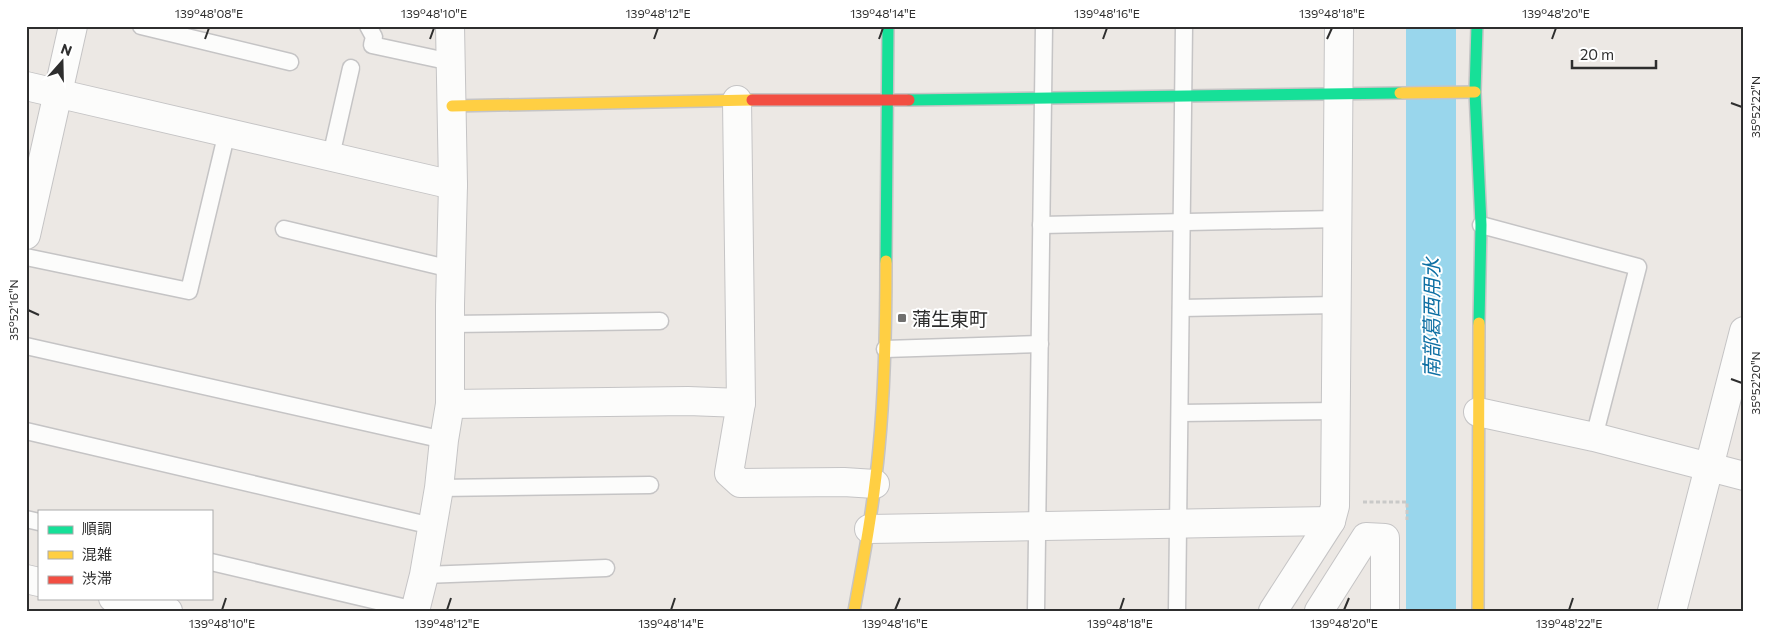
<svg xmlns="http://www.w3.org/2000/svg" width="1770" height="637" viewBox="0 0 1770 637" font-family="Commissioner,'Noto Sans JP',sans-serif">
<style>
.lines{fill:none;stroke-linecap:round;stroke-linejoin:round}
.river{stroke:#99d6ec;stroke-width:50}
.lane-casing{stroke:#c5c4c5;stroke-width:19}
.street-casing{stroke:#c5c4c5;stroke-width:30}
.fast-casing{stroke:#c5c4c5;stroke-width:14}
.slow-casing{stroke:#c5c4c5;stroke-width:14}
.jam-casing{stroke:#c5c4c5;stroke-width:14}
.path{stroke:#c9c9c8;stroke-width:3;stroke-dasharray:4 2.5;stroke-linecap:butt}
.lane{stroke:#fcfcfb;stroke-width:16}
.street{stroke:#fcfcfb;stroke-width:28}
.fast{stroke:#16e098;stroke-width:11}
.slow{stroke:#ffcf43;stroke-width:11}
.jam{stroke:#f24e42;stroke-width:11}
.ticks{fill:none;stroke:#2e2e2e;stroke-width:2}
.poi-dot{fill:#706f6e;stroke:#fff;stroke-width:2}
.labels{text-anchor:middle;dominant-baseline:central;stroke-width:4;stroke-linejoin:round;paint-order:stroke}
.poi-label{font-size:19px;fill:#2e2e2e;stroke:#fff;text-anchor:start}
.water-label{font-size:20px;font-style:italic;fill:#0d6fa3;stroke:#fff}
.neatline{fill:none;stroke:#2e2e2e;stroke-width:2}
.ticks-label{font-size:12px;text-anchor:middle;fill:#2e2e2e}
</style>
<rect width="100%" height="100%" fill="#ece8e4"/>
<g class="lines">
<polyline class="river" points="1431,26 1431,611"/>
<g class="lane-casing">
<g id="lane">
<polyline points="141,26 290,62"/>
<polyline points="368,26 374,37 372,45 451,62"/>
<polyline points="331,156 351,68"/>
<polyline points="1041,225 1338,219"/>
<polyline points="1481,225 1638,267 1594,437"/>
<polyline points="284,229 451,269"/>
<polyline points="26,257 189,291 227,132"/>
<polyline points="1181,308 1336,305"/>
<polyline points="451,324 660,321"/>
<polyline points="26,346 444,440"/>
<polyline points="885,349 1040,344"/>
<polyline points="1180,413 1337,411"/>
<polyline points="26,431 432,526"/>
<polyline points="439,488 650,485"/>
<polyline points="26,519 39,522"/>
<polyline points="211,562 415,610"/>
<polyline points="424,575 606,568"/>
<polyline points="1036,611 1044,26"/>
<polyline points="1177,611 1184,26"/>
</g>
</g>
<g class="street-casing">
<g id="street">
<polyline points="26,86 453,185"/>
<polyline points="737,100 741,403 729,473 740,483 844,482 875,484"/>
<polyline points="26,235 73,26"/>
<polyline points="450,404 688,401 741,403"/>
<polyline points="1478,412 1594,437 1744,476"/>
<polyline points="869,529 1331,521"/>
<polyline points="26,579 39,582"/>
<polyline points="113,598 168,611"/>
<polyline points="415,611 424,575 439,488 444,440 450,404 450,305 453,185 450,26"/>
<polyline points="1273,611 1331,521 1335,506 1339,26"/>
<polyline points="1319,611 1366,537 1385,538 1385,611"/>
<polyline points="1672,611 1744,331"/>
</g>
</g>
<g class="fast-casing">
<g id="fast">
<polyline points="1477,26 1475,92 1481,225 1479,323"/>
<polyline points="909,100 1400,93"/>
<polyline points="886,261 888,26"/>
</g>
</g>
<g class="slow-casing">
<g id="slow">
<polyline points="1400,93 1475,92"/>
<polyline points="452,106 752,100"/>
<path d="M854 611C864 557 874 503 879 448 885 386 886 323 886 261"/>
<polyline points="1478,611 1479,323"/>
</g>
</g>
<g class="jam-casing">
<polyline id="jam" points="752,100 909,100"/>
</g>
<polyline class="path" points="1363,502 1407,502 1407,520"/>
<use href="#lane" class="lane"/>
<use href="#street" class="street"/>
<use href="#fast" class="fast"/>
<use href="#slow" class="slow"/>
<use href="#jam" class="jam"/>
</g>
<path class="ticks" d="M205 39 209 28M430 39 434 28M654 39 658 28M879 39 883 28M1103 39 1107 28M1327 39 1332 28M1552 39 1556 28M1731 103 1742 107M28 310 39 315M1731 379 1742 383M222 610 226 598M447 610 451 598M671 610 675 598M895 610 900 598M1120 610 1124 598M1344 610 1349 598M1569 610 1573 598"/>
<rect class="poi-dot" x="897" y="313" width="10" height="10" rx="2.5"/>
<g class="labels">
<g class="poi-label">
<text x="912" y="318">蒲生東町</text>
</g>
<g class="water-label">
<text transform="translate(1431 318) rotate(-90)">南部葛西用水</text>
</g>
</g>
<rect width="1770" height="637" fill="none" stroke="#ffffff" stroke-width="55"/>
<rect x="38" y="510" width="175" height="90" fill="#ffffff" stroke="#ababab"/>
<rect x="48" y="526" width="25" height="8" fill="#16e098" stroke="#ababab"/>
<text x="82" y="534" font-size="15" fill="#2e2e2e">順調</text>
<rect x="48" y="551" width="25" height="8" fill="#ffcf43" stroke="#ababab"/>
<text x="82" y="560" font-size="15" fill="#2e2e2e">混雑</text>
<rect x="48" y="576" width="25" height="8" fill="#f24e42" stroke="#ababab"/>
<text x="82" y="584" font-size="15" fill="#2e2e2e">渋滞</text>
<g transform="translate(62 62) rotate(20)" stroke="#ffffff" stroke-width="4" paint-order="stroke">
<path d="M0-4L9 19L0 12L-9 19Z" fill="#2e2e2e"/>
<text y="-8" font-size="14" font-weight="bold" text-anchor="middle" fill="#2e2e2e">N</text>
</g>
<path d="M1572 60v8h84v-8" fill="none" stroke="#2e2e2e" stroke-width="2.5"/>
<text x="1580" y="60" font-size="15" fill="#2e2e2e" stroke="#ffffff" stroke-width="4" paint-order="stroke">20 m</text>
<rect x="28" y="28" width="1714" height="582" class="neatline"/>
<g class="ticks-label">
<text x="209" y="18">139°48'08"E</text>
<text x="434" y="18">139°48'10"E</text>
<text x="658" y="18">139°48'12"E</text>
<text x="883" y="18">139°48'14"E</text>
<text x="1107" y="18">139°48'16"E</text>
<text x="1332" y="18">139°48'18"E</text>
<text x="1556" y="18">139°48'20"E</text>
<text transform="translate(1756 107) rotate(-90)" y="4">35°52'22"N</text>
<text transform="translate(14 310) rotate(-90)" y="4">35°52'16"N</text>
<text transform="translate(1756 383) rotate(-90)" y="4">35°52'20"N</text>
<text x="222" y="628">139°48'10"E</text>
<text x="447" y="628">139°48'12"E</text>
<text x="671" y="628">139°48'14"E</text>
<text x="895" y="628">139°48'16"E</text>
<text x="1120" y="628">139°48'18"E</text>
<text x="1344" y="628">139°48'20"E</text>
<text x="1569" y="628">139°48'22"E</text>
</g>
</svg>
